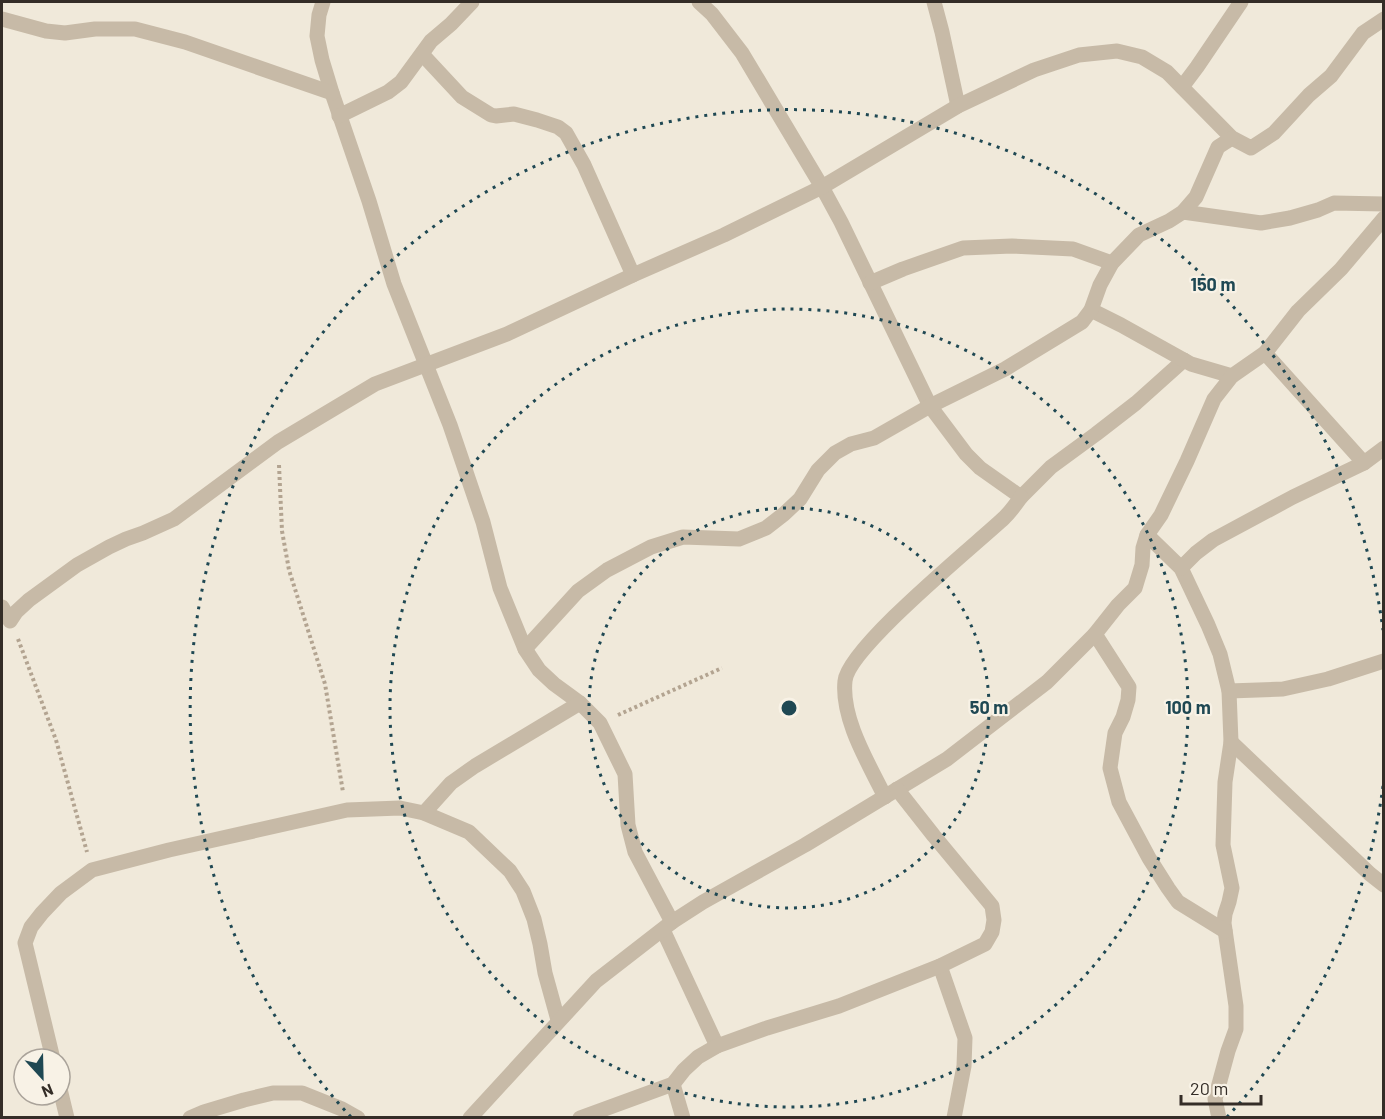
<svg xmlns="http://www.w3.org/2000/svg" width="1385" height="1119" viewBox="0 0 1385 1119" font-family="Barlow,sans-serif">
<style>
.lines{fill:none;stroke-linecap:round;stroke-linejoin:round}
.path{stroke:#b3a491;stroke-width:4;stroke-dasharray:3 3;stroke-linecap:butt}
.minor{stroke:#c7baa7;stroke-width:15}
.ring{fill:none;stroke:#1f4853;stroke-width:3;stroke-dasharray:3 6}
.centre{fill:#1f4853;stroke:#f8f2e6;stroke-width:3}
.ring-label{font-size:18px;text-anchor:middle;font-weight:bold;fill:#1f4853;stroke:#f8f2e6;stroke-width:4.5;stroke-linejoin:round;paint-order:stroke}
</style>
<rect width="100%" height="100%" fill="#f0e9da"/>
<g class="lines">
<g class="path">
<polyline points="279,465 282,531 289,570 325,684 343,792"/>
<polyline points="18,639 56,740 87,852"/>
<polyline points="618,715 722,668"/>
</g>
<g class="minor">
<polyline points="323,2 319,15 317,36 322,60 332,93 369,201 394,284 450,425 483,522 500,588 525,649 539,670 554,684 580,703 600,723 625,774 628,825 635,852 672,922"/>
<polyline points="699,2 712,14 742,53 822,187 841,222 930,406 966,454 980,468 1021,497 1051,467 1096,434 1136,403 1184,360"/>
<polyline points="934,2 942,32 958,106"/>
<polyline points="2,19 46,31 65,33 95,29 135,29 185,42 332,93"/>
<polyline points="422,54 462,97 491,115 496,116 514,114 537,120 558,127 566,133 584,165 633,275"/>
<polyline points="1182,87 1197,67 1241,2"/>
<polyline points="339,116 388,92 401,82 431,41 451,24 472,2"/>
<polyline points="1183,212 1261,223 1290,218 1318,210 1334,203 1384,204"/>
<polyline points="870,283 903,269 963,248 1012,246 1073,249 1112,263"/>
<polyline points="1091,310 1121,325 1191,364 1232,376"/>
<polyline points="1265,353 1364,463"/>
<polyline points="1147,535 1181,568 1208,625 1220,654 1229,691 1231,742 1225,782 1223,845 1232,888 1229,902 1225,914 1224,923 1236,1006 1236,1029 1228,1051 1215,1099 1219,1118"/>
<polyline points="1181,568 1196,553 1213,540 1293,497 1364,463 1384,448"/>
<polyline points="2,607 10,621 16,612 29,600 77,565 109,547 126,539 143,533 174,519 278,442 375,384 507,334 633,275 724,235 822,187 958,106 1034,70 1079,55 1117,51 1142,57 1167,72 1232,138 1251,148 1274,133 1309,95 1331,76 1363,33 1384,19"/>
<polyline points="1095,634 1129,687 1128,700 1123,717 1115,733 1110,768 1119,802 1149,858 1168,888 1178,902 1225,931"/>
<polyline points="525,649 578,591 607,570 651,547 683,537 739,539 766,528 784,514 800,499 818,470 835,453 851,444 874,438 930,406 1005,369 1082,322 1091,310 1100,285 1112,263 1139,235 1169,221 1183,212 1196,197 1218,147 1232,138"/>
<polyline points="1229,691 1283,689 1328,679 1384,661"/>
<polyline points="1231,742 1370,874 1384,885"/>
<path d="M885 797C869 764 841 719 845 681 848 648 974 546 1004 518 1010 512 1016 504 1021 497"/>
<polyline points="424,813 451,783 475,766 580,703"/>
<polyline points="663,930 717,1046"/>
<polyline points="940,966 965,1038 964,1066 954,1118"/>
<polyline points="53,1059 25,943 31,927 42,913 61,893 92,870 169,850 347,810 400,808 424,813 469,832 510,871 523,891 534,919 540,944 545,973 558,1020"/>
<polyline points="673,1084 683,1118"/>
<polyline points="60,1089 67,1118"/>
<polyline points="190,1118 204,1112 244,1100 273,1093 302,1093 342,1109 358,1118"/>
<polyline points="470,1118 596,981 672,922 703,902 805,845 947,759 1047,682 1095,634 1118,605 1135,588 1142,565 1143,548 1147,535 1161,515 1187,461 1214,399 1232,376 1265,353 1298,311 1341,269 1384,218"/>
<polyline points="580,1118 673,1084 684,1070 698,1057 717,1046 767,1028 839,1006 940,966 985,944 992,932 994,920 992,906 934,836 897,789"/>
</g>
</g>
<g class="ring">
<circle cx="789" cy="708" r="200"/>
<circle cx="789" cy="708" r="399"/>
<path d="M1383 786A599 599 0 0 1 1227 1117M351 1117A599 599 0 1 1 1383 630"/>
</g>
<circle cx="789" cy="708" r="9" class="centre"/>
<g class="ring-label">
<text x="1213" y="291">150 m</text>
<text x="989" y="714">50 m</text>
<text x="1188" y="714">100 m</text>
</g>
<rect width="1385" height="1119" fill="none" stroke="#342d27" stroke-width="6"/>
<g transform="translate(42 1077) rotate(158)"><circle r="28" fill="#f8f2e6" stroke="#aaa39a" stroke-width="1.5"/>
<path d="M0-4.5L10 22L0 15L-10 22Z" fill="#1f4853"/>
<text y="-9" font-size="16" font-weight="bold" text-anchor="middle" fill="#342d27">N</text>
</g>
<path d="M1181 1095v9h80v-9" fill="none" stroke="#342d27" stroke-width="3"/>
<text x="1190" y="1095" font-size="18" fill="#342d27" stroke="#f8f2e6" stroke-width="4.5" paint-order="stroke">20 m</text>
</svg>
